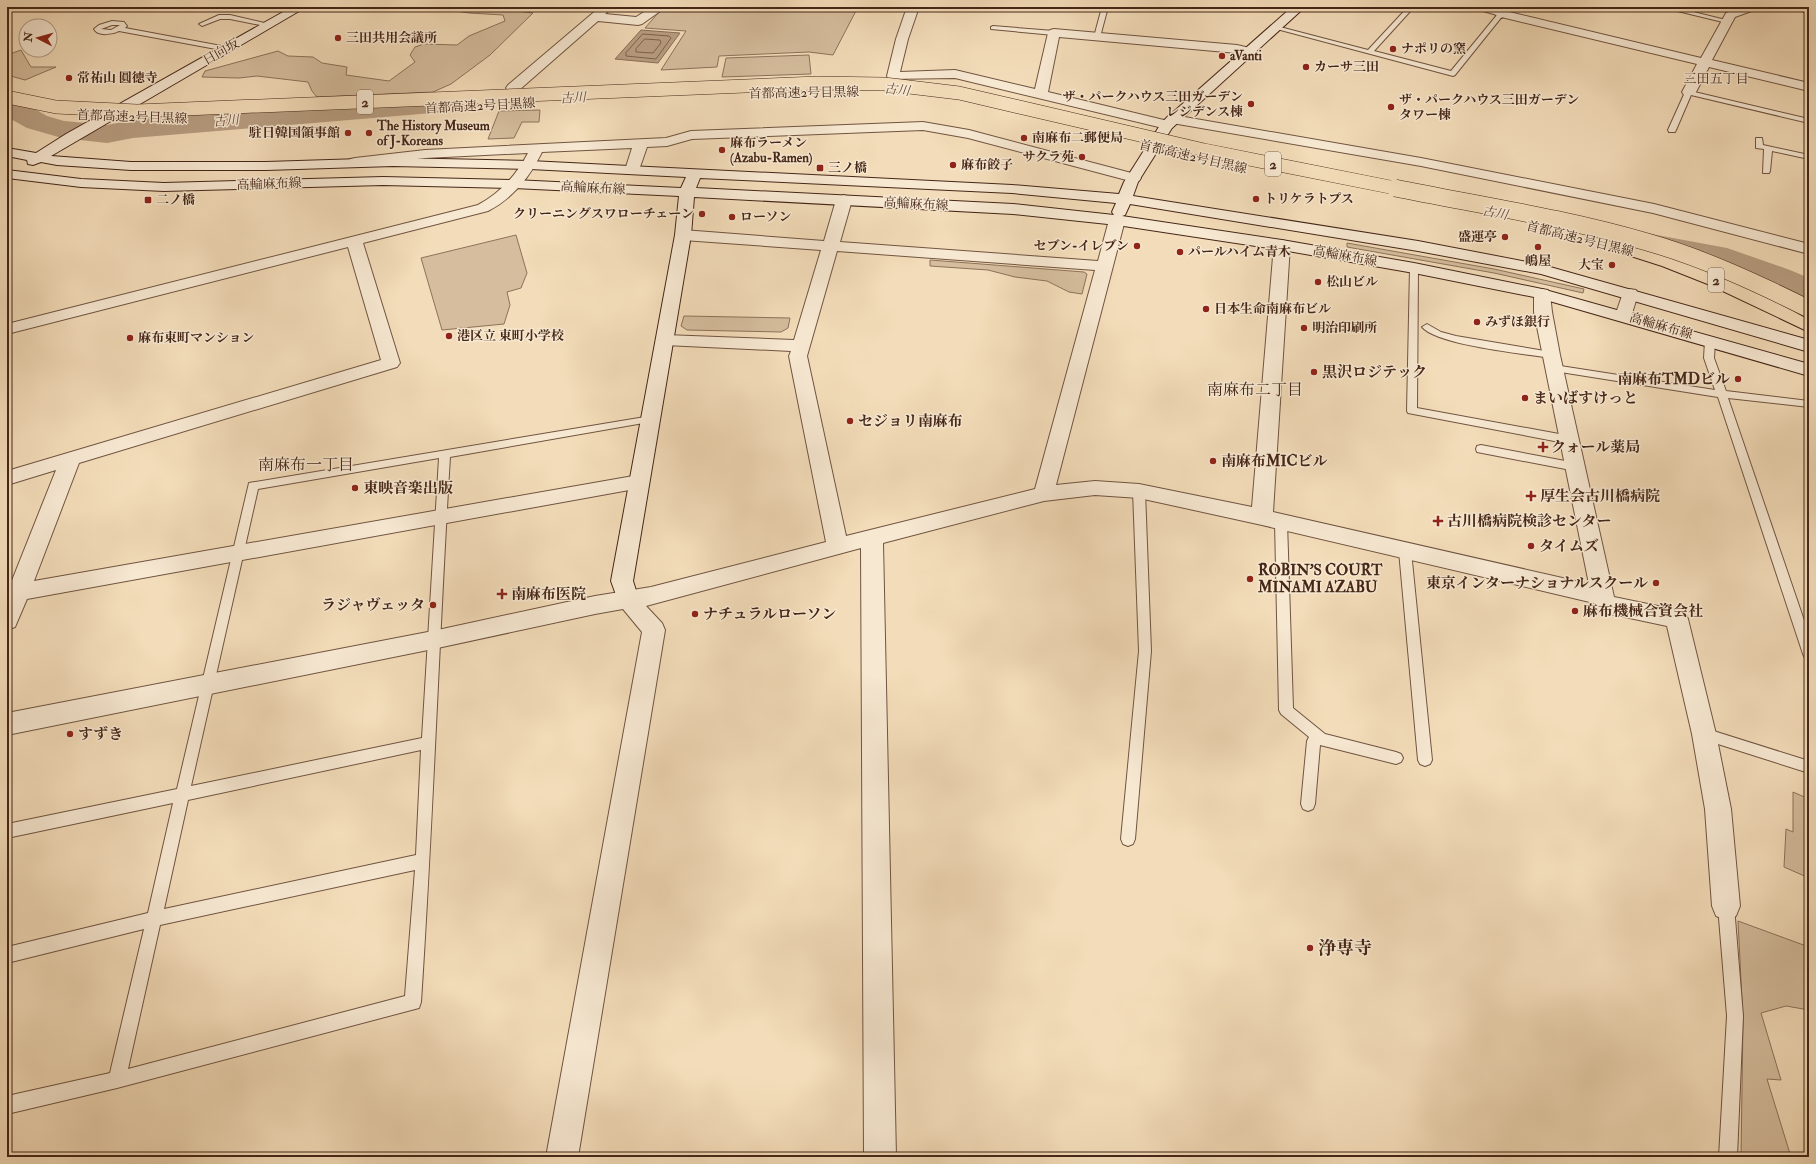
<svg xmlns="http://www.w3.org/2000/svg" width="1816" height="1164" viewBox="0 0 1816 1164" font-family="'IM FELL Double Pica','Noto Serif JP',serif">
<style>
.green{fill:#d5bd9d;stroke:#8d725a}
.water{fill:#b89e82;stroke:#8a6e57}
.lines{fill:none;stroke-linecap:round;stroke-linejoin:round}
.shore{stroke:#7e624c;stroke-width:1}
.river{fill:#b89e82;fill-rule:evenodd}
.lane-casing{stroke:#705440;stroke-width:2}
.street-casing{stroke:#705440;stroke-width:2}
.secondary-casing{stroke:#452617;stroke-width:2}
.highway-casing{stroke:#452617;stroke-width:2}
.lane{fill:#f7e8d2;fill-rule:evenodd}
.street{fill:#f7e8d2;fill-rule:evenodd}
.secondary{fill:#f7e8d2;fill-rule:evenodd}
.highway{fill:#f3dcb9;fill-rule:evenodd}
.highway-bridge-far1-casing{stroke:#452617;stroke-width:14;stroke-linecap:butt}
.highway-bridge-casing{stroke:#452617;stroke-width:18;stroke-linecap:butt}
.highway-bridge-far1{stroke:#f3dcb9;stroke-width:13}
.highway-bridge{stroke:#f3dcb9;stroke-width:17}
.poi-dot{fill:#8f2418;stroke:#f7e8d2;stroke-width:1.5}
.labels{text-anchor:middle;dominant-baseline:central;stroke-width:3;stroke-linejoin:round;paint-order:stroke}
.far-poi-label{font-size:13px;font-weight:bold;fill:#452617;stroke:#f7e8d2;text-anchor:start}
.far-street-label{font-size:13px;fill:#452617;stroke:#f7e8d2}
.far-neighbourhood-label{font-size:13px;fill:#452617;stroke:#f7e8d2}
.far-water-label{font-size:13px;font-style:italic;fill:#684a37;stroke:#f7e8d2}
.shield{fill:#f7e8d2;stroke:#7a604f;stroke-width:1}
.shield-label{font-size:14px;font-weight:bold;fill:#452617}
.poi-label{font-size:15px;font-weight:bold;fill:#452617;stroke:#f7e8d2;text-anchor:start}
.neighbourhood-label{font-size:16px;fill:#452617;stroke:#f7e8d2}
.near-poi-label{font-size:18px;font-weight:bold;fill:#452617;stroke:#f7e8d2;text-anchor:start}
</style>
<rect width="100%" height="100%" fill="#f3dcb9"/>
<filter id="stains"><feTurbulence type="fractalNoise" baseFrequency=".005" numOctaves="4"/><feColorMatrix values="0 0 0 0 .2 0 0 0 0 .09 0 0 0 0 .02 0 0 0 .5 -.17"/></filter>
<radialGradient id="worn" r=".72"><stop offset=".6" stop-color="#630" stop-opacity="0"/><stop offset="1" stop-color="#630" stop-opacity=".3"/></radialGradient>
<g class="green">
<polygon points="429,7 480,7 533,13 490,55 451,84 433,92 317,97 312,91 308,82 257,76 239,78 202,77 205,71 278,51 288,56 313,57 322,63 347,67 346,75 389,81 415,62 410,55 415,47 424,44 457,45 469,36 505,21 503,15 469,13"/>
<polygon points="668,7 858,7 833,55 809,52 719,56 717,67 661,70 686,31 645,28 659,12"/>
<polygon points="21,50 31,67 56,67 25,80 11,76 7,77 7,55"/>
<polygon points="809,55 811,74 722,77 726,58"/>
<polygon points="540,110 539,122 522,122 514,138 488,139 499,111"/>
<polygon points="516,235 527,273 521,288 507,292 510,305 504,324 442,330 421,258"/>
<polygon points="1347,243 1494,269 1584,289 1583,293 1494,273 1347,247"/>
<polygon points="930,260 1084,272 1087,274 1082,294 1069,292 1047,281 1015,277 988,270 930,266"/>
<polygon points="684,316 790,318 788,328 781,332 687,330 681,326"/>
<polygon points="1793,792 1809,799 1809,878 1784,867 1786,829 1793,832"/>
<polygon points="1738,921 1809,947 1809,1010 1786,1006 1761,1013 1781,1080 1767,1079 1791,1157 1741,1157 1743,1020"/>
</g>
<polygon class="water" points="641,30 680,33 658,63 615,59"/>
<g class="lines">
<g class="shore">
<polygon points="643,34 669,36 671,38 656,59 626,56 626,53"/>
<polygon points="645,39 660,40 661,43 653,53 636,52 636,49"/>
</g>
<g class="river">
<polygon points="468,94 478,96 482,102 478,108 468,110 133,138 107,143 62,138 27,128 7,117 7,97 17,99 47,116 64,121 107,125 133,120 232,111"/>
<polygon points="1646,233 1727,248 1790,270 1809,278 1809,302 1797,298 1766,284 1708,264 1634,250 1629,243 1634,236"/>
</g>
<g class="lane-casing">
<g id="lane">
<polygon points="1102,7 1108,7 1100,37 1097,39 1094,37"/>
<polygon points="1408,7 1414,7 1374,51 1451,71 1497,15 1469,7 1480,7 1504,14 1455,75 1453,76 1273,28 1276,26 1368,50"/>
<polygon points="1661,7 1673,7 1730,21 1727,23"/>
<polygon points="219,15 230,15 273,25 270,27 230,19 220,19 202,26 199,24"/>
<path d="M112 21 124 22 127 26 125 28 227 47 230 49 227 51 119 31C113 34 98 37 94 29L99 25ZM112 25H120L111 30 101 29Z"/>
<polygon points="993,26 1054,31 1057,33 1054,35 991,29 991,27"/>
<polygon points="1686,90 1809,119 1809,123 1691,95 1676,130 1675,132 1669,132 1668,130"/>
<polygon points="1756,138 1762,138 1763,145 1809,155 1809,159 1772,151 1770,171 1769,173 1763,173 1764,149 1756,148"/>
<polygon points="1414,265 1418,268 1417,408 1570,436 1574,437 1575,440 1574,443 1570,444 1408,413 1407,411 1410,268"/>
<path d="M1427 324 1441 332 1456 336 1551 352 1556 355 1551 358C1525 354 1437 345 1422 327Z"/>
<polygon points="1710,338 1715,341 1714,358 1726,391 1809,401 1809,407 1728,398 1809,635 1809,659 1805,658 1803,654 1718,397 1554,371 1549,368 1554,365 1715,390 1704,358 1705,341"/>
<path d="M651 416 655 417 656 419 655 421 450 457C439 638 433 820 421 1002L419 1008 117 1088 7 1114V1096L110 1073 144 929 7 963V947L148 913 173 803 7 838V824L177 789 249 483ZM439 458 422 738 191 786 258 489ZM421 750 416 855 164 909 188 800ZM415 870 405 996 128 1069 160 925Z"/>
<polygon points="1481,445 1576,463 1580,464 1581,467 1580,470 1576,471 1477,452 1476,449 1477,446"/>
<polygon points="1139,487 1143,488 1145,491 1151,651 1135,839 1133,844 1128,846 1123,844 1121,839 1139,651 1133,491 1135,488"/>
<polygon points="1281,518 1285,519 1287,522 1293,708 1325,734 1396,752 1401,754 1403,758 1401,762 1396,764 1320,745 1315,804 1313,809 1308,811 1303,809 1301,804 1307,741 1309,737 1281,714 1279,710 1275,522 1277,519"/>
<polygon points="1405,547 1409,548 1411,551 1432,760 1430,764 1425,766 1420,764 1418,760 1399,551 1401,548"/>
<polygon points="1704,728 1809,761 1809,773 1699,738 1697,734 1699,730"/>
<polygon points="1726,899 1731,901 1734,906 1743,1016 1737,1157 1719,1157 1727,1016 1718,906 1721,901"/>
</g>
</g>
<g class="street-casing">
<g id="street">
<polygon points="600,7 613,7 605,14 636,17 652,7 666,7 642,24 638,25 598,21 518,91 508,91 506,88 508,85"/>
<polygon points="907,7 919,7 908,39 900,72 955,70 1035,89 1048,33 1050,30 1054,29 1237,45 1254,49 1256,52 1254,55 1250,56 1237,53 1059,37 1048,92 1168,121 1166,119 1168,116 1173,115 1421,158 1654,204 1809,244 1809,254 1653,213 1421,166 1172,123 1174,125 1172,128 1167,129 955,78 888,79 887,76 896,39"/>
<polygon points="1742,7 1759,7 1757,9 1735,17 1712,60 1809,83 1809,91 1709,67 1696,92 1694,95 1684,95 1682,92 1697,64 1497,16 1495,14 1501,10 1701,58 1726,13"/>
<path d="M923 122 969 130 1139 175 1141 178 1139 181 1134 182 968 138 923 130 692 139 667 146 647 147 639 170 637 173 632 174 627 173 625 170 632 148 542 152C530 177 513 198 488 211L363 243 400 363 397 367 79 463 34 581 639 475 646 477 649 482 646 487 27 599 15 627 7 630V593L56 470 7 485V471L381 360 348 247 7 334V324L478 205C500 193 516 176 528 153L425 158 355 166 350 165 348 162 350 159 355 158 425 150 666 138 691 131Z"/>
<path d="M844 195 849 197 852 200 840 242 1098 261 1109 220 1112 217 1117 215 1122 217 1125 220 1056 485 1095 481 1139 484 1252 507 1274 245 1276 242 1282 240 1288 242 1290 245 1273 512 1589 584 1534 312V294L1536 290 1542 289 1548 290 1550 294 1552 312 1560 355 1614 597 1677 610 1685 613 1688 619 1716 734 1731 809 1740 906 1736 916 1726 920 1716 916 1712 906 1705 809 1692 734 1667 626 1606 613 1598 610 1594 603 1262 525 1139 498 1095 495 1044 501 883 543 896 1157H864L861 548 646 606 662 623 665 630 578 1157H546L642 632 623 609 595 614 433 649 7 735V713L433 631 595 596 651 587 826 542 789 356 791 351 665 345 659 344 656 340 659 336 665 335 794 340 821 250 683 240 677 238 675 235 677 232 683 230 824 241 836 200 839 197ZM837 251 1095 270 1035 489 846 536 807 356Z"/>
<polygon points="1630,289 1636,290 1638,294 1630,320 1624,321 1618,320 1615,316 1624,290"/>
</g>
</g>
<g class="secondary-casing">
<g id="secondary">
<path d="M292 7H306L51 156 131 162H266L393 158 530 161 1012 185 1119 194 1124 182 1162 122 1292 7H1305L1172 128 1138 182 1133 196 1418 241 1543 265 1809 340V352L1541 274 1418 251 1130 204 1125 215 1122 216 1282 240 1414 263 1542 289 1809 364V376L1539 298 1414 273 1282 250 1117 225 1013 214 694 197 691 235 633 581 639 600 636 606 628 609 620 606 611 581 675 235 679 196 514 188 383 185 164 191 81 187 7 178V170L81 179 164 183 383 177 514 180 681 188 686 177 530 169 393 166 266 170H131L57 165 41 162 33 165 28 164 27 160 7 156V148L36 153 66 134ZM700 178 1012 193 1116 203 1112 212 1114 215 1013 204 696 188Z"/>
<polygon points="1501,7 1513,7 1505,16 1501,18 1495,14"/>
</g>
</g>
<g class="highway-casing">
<g id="highway">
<polygon points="1796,7 1809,7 1809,14 1798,9"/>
<path d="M1618 242C1685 259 1749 287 1809 320V332L1710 285 1662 266 1612 250 1610 247 1612 244Z"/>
</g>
</g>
<use href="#lane" class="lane"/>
<use href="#street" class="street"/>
<use href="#secondary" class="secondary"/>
<use href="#highway" class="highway"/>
<g class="highway-bridge-far1-casing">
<polyline id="highway-bridge-far1" points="7,97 56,107 137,111 817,83 884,84 959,93 1204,150 1400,189"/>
</g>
<g class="highway-bridge-casing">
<path id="highway-bridge" d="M1395 188C1479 205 1565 218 1647 242 1703 258 1757 283 1809 309"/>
</g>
<use href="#highway-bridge-far1" class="highway-bridge-far1"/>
<use href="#highway-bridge" class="highway-bridge"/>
</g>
<g class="poi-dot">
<circle cx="338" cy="38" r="4"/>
<circle cx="1393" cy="49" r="4"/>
<circle cx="1222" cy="56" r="4"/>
<circle cx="1306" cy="67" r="4"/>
<circle cx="69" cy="78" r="4"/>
<circle cx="1251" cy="104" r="4"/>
<circle cx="1391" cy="107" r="4"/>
<circle cx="348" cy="133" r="4"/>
<circle cx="369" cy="133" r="4"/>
<circle cx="1024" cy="138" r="4"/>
<circle cx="722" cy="150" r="4"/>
<circle cx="1082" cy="157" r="4"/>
<circle cx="953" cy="165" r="4"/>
<rect x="816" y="164" width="8" height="8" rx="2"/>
<circle cx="1256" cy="199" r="4"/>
<rect x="144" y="196" width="8" height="8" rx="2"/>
<circle cx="702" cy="214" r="4"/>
<circle cx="732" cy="217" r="4"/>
<circle cx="1505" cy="237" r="4"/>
<circle cx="1137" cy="246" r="4"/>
<circle cx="1538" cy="247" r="4"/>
<circle cx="1180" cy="252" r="4"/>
<circle cx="1612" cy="265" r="4"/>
<circle cx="1318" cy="282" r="4"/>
<circle cx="1206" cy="309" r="4"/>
<circle cx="1477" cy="322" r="4"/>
<circle cx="1304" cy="328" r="4"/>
<circle cx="449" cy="336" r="4"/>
<circle cx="130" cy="338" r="4"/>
<circle cx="1314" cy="372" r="4"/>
<circle cx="1738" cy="379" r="4"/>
<circle cx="1525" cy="398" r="4"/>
<circle cx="850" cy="421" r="4"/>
<path d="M1541 441h4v4h4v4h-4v4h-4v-4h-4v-4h4z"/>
<circle cx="1213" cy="461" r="4"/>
<circle cx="355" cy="488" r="4"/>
<path d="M1529 490h4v4h4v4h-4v4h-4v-4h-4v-4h4z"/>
<path d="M1436 515h4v4h4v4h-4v4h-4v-4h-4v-4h4z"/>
<circle cx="1531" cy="546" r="4"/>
<circle cx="1250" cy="579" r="4"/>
<circle cx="1656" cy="583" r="4"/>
<path d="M500 588h4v4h4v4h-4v4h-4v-4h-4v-4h4z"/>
<circle cx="433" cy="605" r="4"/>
<circle cx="1575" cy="611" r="4"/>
<circle cx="695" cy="614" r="4"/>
<circle cx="70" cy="734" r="4"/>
<circle cx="1310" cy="948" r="4"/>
</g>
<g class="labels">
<g class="far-poi-label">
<text x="346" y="38">三田共用会議所</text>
<text x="1401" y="49">ナポリの窯</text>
<text x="1230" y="56">aVanti</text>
<text x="1314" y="67">カーサ三田</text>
<text x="77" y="78">常祐山 圓徳寺</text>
<text x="1243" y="97" text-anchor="end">ザ・パークハウス三田ガーデン<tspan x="1243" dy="15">レジデンス棟</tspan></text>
<text x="1399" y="100">ザ・パークハウス三田ガーデン<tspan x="1399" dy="15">タワー棟</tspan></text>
<text x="377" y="126">The History Museum<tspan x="377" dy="15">of J-Koreans</tspan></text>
<text x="340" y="133" text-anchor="end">駐日韓国領事館</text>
<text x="1032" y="138">南麻布二郵便局</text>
<text x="730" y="143">麻布ラーメン<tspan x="730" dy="15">(Azabu-Ramen)</tspan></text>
<text x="1074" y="157" text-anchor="end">サクラ苑</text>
<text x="961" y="165">麻布餃子</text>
<text x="828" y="168">三ノ橋</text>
<text x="1264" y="199">トリケラトプス</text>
<text x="156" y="200">二ノ橋</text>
<text x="694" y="214" text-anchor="end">クリーニングスワローチェーン</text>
<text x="740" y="217">ローソン</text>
<text x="1497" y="237" text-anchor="end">盛運亭</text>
<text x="1129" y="246" text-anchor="end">セブン-イレブン</text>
<text x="1188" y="252">パールハイム青木</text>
<text x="1538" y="261" text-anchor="middle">嶋屋</text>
<text x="1604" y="265" text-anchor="end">大宝</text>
<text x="1326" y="282">松山ビル</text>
<text x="1214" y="309">日本生命南麻布ビル</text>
<text x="1485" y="322">みずほ銀行</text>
<text x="1312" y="328">明治印刷所</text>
<text x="457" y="336">港区立 東町小学校</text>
<text x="138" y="338">麻布東町マンション</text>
</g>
<g class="far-street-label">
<text transform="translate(221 52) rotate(-30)">日向坂</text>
<text transform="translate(804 93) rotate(-1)">首都高速2号目黒線</text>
<text transform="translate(480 106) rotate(-3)">首都高速2号目黒線</text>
<text transform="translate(132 117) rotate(2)">首都高速2号目黒線</text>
<text transform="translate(1193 157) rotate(13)">首都高速2号目黒線</text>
<text transform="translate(269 184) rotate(-2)">高輪麻布線</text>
<text transform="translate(593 188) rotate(3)">高輪麻布線</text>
<text transform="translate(916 204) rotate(3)">高輪麻布線</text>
<text transform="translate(1580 239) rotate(14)">首都高速2号目黒線</text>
<text transform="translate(1345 256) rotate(10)">高輪麻布線</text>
<text transform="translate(1661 326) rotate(16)">高輪麻布線</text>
</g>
<g class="far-neighbourhood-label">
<text x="1716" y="79">三田五丁目</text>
</g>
<g class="far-water-label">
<text transform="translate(897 90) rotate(6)">古川</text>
<text transform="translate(573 98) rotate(-3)">古川</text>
<text transform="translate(226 121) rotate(-5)">古川</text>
<text transform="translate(1495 213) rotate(11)">古川</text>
</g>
<g class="shield">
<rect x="357" y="90" width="16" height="24" rx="3"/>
<rect x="1265" y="152" width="16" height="24" rx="3"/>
<rect x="1708" y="268" width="16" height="24" rx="3"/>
</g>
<g class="shield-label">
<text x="365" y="102">2</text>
<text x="1273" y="164">2</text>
<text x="1716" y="280">2</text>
</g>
<g class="poi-label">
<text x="1322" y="372">黒沢ロジテック</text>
<text x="1730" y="379" text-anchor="end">南麻布TMDビル</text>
<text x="1533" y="398">まいばすけっと</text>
<text x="858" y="421">セジョリ南麻布</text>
<text x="1551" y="447">クォール薬局</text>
<text x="1221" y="461">南麻布MICビル</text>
<text x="363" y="488">東映音楽出版</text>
<text x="1540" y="496">厚生会古川橋病院</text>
<text x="1447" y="521">古川橋病院検診センター</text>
<text x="1539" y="546">タイムズ</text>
<text x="1258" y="570">ROBIN'S COURT<tspan x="1258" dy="17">MINAMI AZABU</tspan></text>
<text x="1648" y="583" text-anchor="end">東京インターナショナルスクール</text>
<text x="511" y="594">南麻布医院</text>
<text x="425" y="605" text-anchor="end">ラジャヴェッタ</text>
<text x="1583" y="611">麻布機械合資会社</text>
<text x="703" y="614">ナチュラルローソン</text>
<text x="78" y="734">すずき</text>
</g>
<g class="neighbourhood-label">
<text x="1255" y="390">南麻布二丁目</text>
<text x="306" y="465">南麻布一丁目</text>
</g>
<g class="near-poi-label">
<text x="1318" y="948">浄専寺</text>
</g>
</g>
<rect width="1816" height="1164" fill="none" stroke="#f3dcb9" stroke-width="24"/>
<rect x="8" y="8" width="1800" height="1148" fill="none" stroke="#452617" stroke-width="2"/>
<rect x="12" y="12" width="1792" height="1140" fill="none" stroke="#452617"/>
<g transform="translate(38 38) rotate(276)"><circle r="19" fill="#f7e8d2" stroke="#b09a87"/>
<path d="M0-3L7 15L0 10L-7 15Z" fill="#8f2418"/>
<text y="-6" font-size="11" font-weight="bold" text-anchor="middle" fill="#452617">N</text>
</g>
<rect width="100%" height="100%" filter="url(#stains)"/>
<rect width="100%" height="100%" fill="url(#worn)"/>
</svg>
